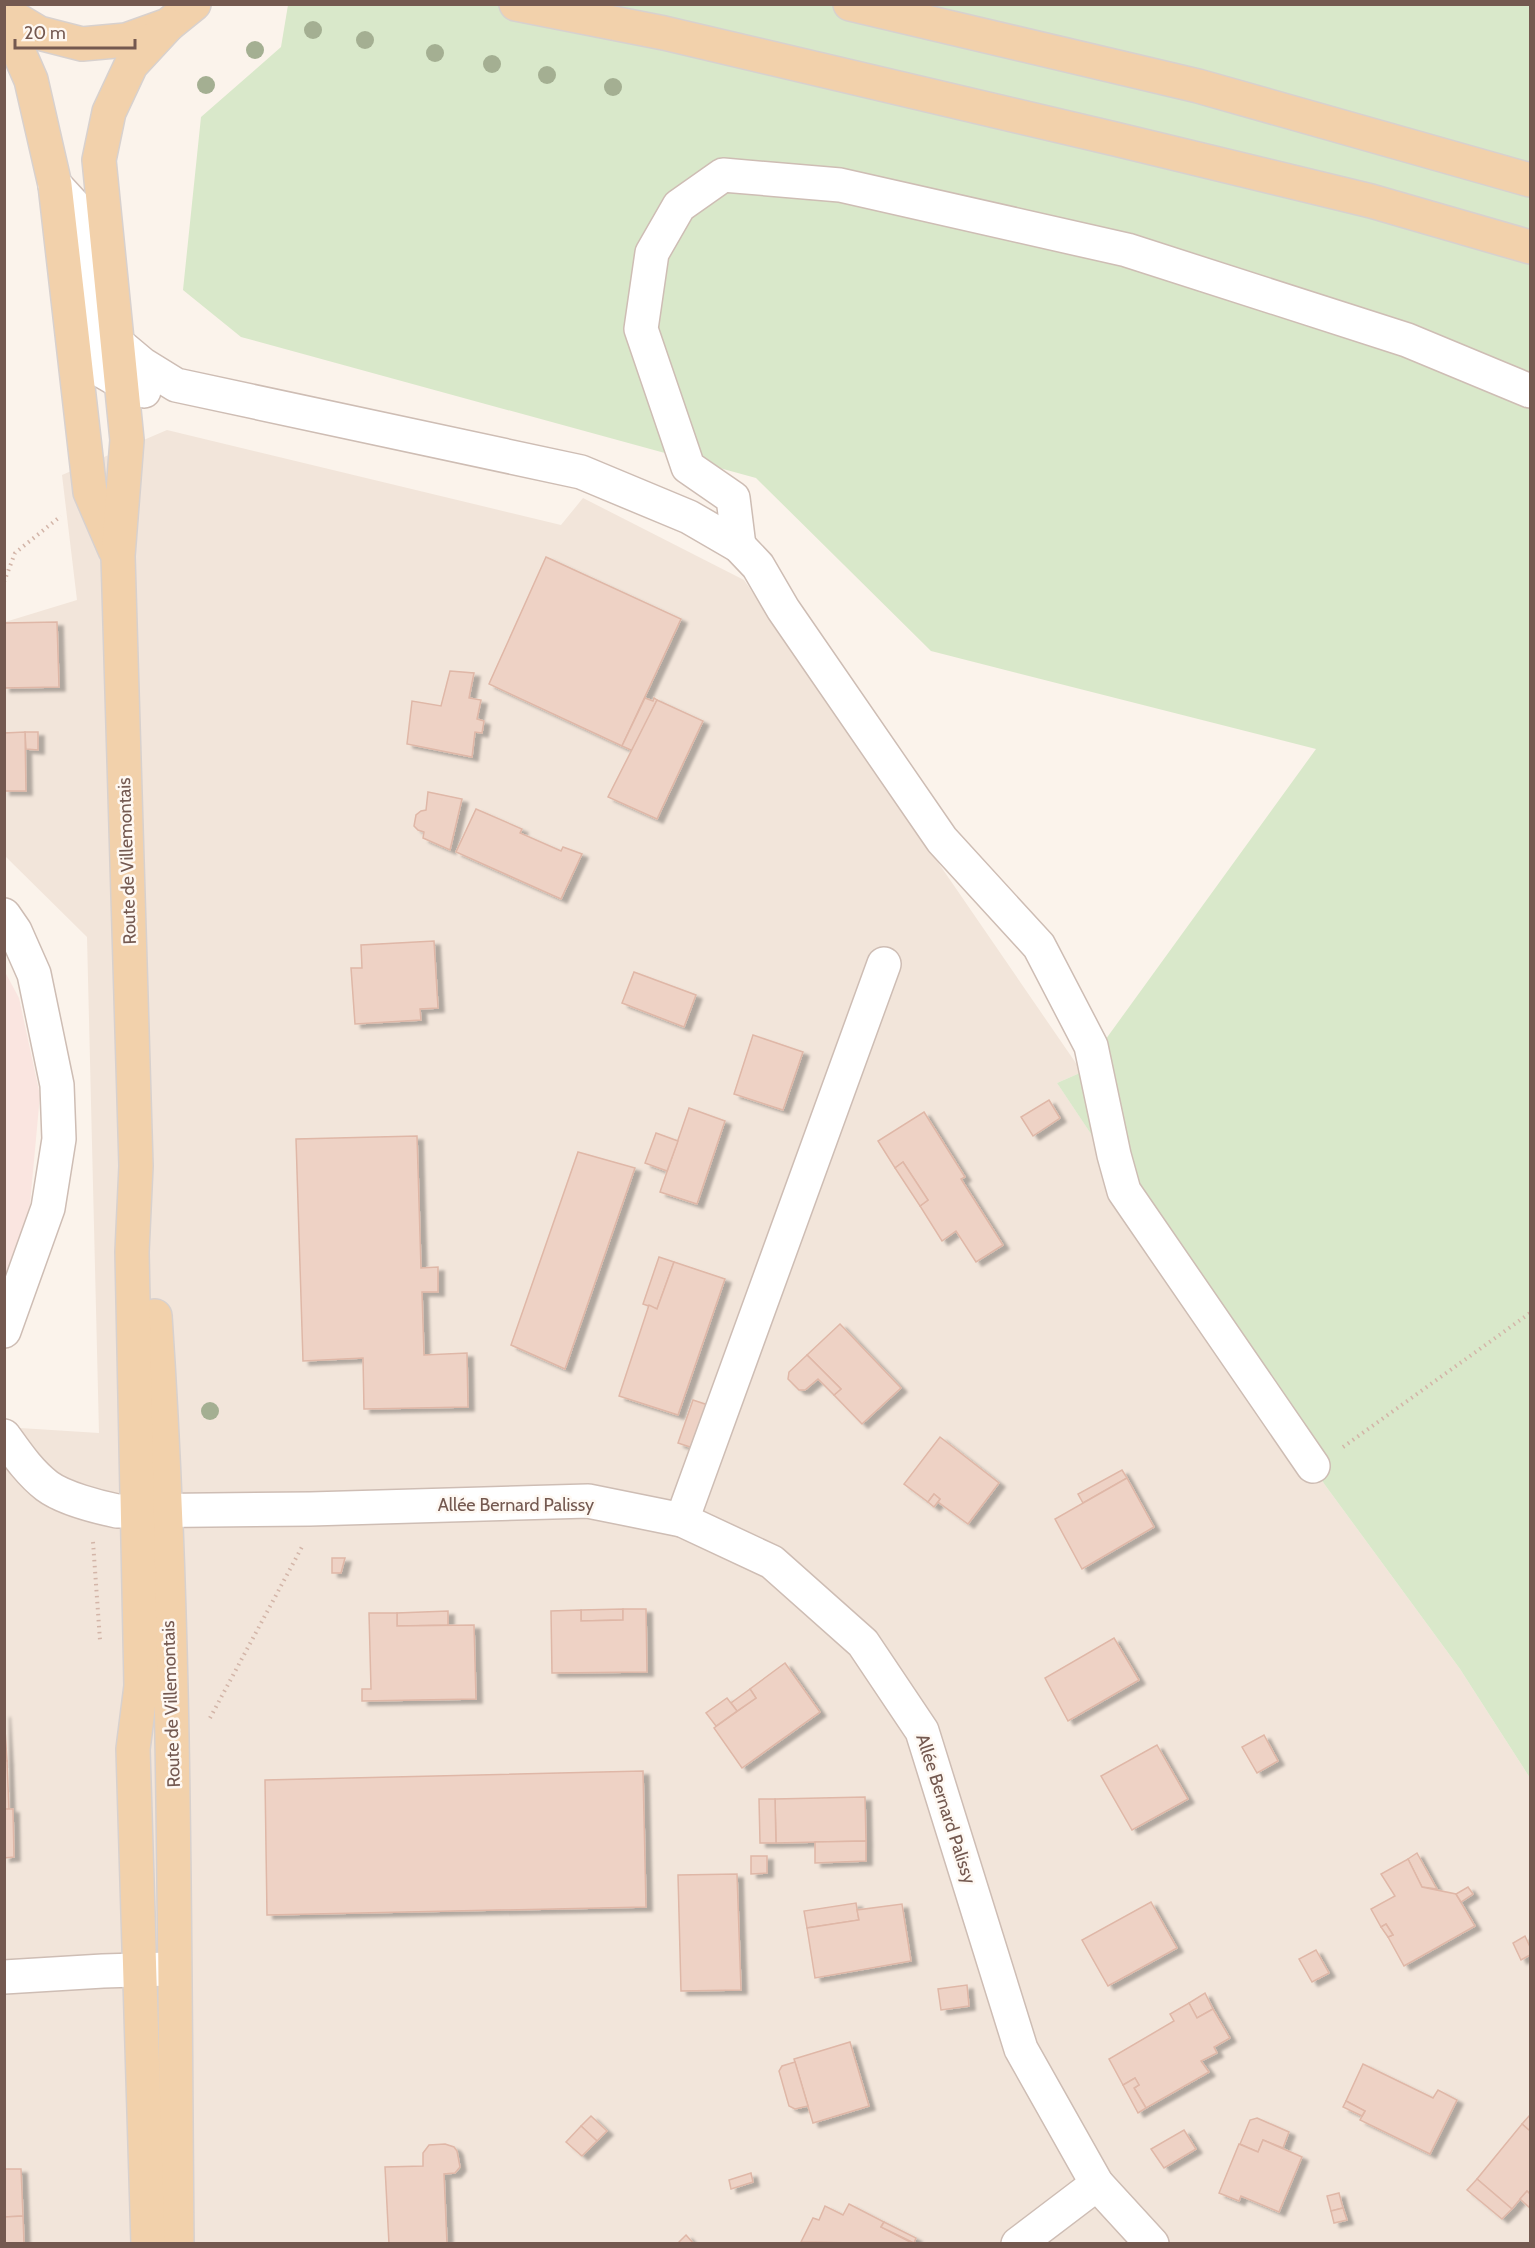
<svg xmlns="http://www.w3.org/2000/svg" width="1535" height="2248" viewBox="0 0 1535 2248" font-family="Cabin,sans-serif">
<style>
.residential{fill:#f2e5da}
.commercial{fill:#fae5e0}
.green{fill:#d9e8ca}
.building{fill:#eed2c5;stroke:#dfb7a7;stroke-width:1.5;filter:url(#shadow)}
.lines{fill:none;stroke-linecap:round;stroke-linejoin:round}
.minor-casing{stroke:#cebdb4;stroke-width:36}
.major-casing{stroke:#d8d1ce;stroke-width:36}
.path{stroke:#d3b5a8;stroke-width:4;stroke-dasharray:1.5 4.5;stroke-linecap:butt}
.minor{stroke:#fff;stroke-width:33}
.major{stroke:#f2d1ab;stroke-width:33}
.tree{fill:#a4af92}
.labels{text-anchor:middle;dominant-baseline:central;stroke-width:5;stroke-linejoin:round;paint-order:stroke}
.street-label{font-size:18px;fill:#745950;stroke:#fef8f2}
</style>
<defs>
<filter id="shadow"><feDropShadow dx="6" dy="4" stdDeviation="1.5" flood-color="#0004"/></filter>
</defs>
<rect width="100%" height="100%" fill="#fbf3eb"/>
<polygon class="residential" points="167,430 561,525 583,498 744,580 1082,1072 1057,1083 1325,1485 1460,1669 1530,1778 1530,2243 5,2243 4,1427 99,1433 87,937 4,855 5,622 77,600 62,475"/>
<polygon class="commercial" points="5,972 19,998 40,1095 28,1226 5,1295"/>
<polygon class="green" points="288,5 1530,5 1530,1778 1460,1669 1325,1485 1057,1083 1082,1072 1316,749 931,651 756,478 241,337 183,290 201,117 281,47"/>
<g class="building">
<polygon points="546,557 681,619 622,746 489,684"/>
<polygon points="57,622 59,687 4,688 4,623"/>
<polygon points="450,671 474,673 469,698 481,700 477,719 484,721 482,733 475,732 472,757 407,744 412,701 441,706"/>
<polygon points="645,698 653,701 654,698 657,700 633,751 622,746"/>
<polygon points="657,700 703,721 657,819 608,797"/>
<polygon points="25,732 38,732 38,750 26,749"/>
<polygon points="25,732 26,791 4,791 4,733"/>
<polygon points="428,792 462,799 450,850 423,838 424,832 418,830 414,826 416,815 421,811 426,810"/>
<polygon points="476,809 522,829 520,833 561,851 563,847 582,854 561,899 456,852"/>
<polygon points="434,941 438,1008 420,1009 421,1020 355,1024 351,968 362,968 361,945"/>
<polygon points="634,972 696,995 684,1027 622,1003"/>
<polygon points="753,1035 803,1052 783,1110 734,1094"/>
<polygon points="1049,1100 1060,1118 1033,1136 1021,1117"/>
<polygon points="689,1108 725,1121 697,1204 660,1192"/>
<polygon points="924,1112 965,1177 961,1179 1003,1245 976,1262 956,1231 942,1241 920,1206 928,1200 903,1162 895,1168 878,1141"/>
<polygon points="656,1133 678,1141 667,1171 645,1163"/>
<polygon points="417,1136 421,1268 438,1267 438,1292 422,1292 424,1355 467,1353 468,1407 364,1409 363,1358 303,1361 296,1139"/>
<polygon points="578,1152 635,1168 565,1369 511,1345"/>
<polygon points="903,1162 928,1200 920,1206 895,1168"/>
<polygon points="659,1257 674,1262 657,1309 643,1304"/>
<polygon points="674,1262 725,1279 678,1415 619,1396 649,1305 657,1309"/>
<polygon points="840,1324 901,1388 862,1424 834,1395 841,1389 807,1355"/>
<polygon points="807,1355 841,1389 834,1395 818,1379 805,1390 799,1390 788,1379 789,1372"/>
<polygon points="693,1400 714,1407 699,1450 678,1443"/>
<polygon points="940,1437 999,1483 968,1524 938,1502 940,1499 934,1494 928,1502 904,1484"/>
<polygon points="1122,1470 1127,1478 1083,1503 1078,1494"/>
<polygon points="1127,1478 1154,1527 1082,1569 1055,1519"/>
<polygon points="934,1494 940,1499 934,1507 928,1502"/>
<polygon points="332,1558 345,1558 341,1573 332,1573"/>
<polygon points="623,1609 623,1620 581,1621 581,1610"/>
<polygon points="623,1609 646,1609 647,1672 552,1673 551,1611 581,1610 581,1621 623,1620"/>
<polygon points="448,1611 448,1625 397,1626 397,1613"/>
<polygon points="369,1613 397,1613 397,1626 474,1625 476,1699 362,1701 362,1689 371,1689"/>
<polygon points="1114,1638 1139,1680 1068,1721 1045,1678"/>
<polygon points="785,1663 820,1712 742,1768 714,1728 756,1698 750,1689"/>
<polygon points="750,1689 756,1698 737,1711 731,1703"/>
<polygon points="727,1698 737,1711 716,1726 706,1713"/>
<polygon points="4,1713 7,1761 4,1761"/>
<polygon points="1264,1735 1278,1761 1257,1773 1242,1747"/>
<polygon points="1157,1745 1188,1799 1132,1830 1101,1776"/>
<polygon points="4,1761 7,1761 9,1810 4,1809"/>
<polygon points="643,1771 646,1907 267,1915 265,1780"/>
<polygon points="865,1797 866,1841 776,1843 775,1799"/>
<polygon points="759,1799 775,1799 776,1843 760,1843"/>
<polygon points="4,1809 13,1809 14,1857 4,1858"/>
<polygon points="866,1841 866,1861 815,1863 815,1842"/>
<polygon points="1417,1853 1437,1889 1422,1887 1408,1859"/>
<polygon points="751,1856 767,1856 767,1873 751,1874"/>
<polygon points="1408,1859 1422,1887 1456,1894 1475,1926 1404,1966 1388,1937 1393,1935 1386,1924 1381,1927 1371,1909 1395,1896 1381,1874"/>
<polygon points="737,1874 741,1990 681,1991 678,1875"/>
<polygon points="1468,1887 1473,1894 1461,1902 1456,1894"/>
<polygon points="1151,1902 1177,1948 1108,1986 1082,1940"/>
<polygon points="856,1903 859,1920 807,1928 804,1911"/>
<polygon points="902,1904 911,1961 815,1978 807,1928 859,1920 857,1910"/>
<polygon points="1386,1924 1393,1935 1388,1937 1381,1927"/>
<polygon points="1525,1936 1530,1947 1530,1955 1521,1960 1513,1943"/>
<polygon points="1316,1950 1329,1973 1312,1982 1299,1959"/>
<polygon points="967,1985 969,2006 941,2010 938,1989"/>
<polygon points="1205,1993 1213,2009 1197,2018 1189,2003"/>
<polygon points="1189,2003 1197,2018 1213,2009 1230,2038 1214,2047 1217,2053 1201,2061 1209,2072 1146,2108 1134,2088 1139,2085 1135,2078 1123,2085 1109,2059 1174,2021 1170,2014"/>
<polygon points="850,2042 869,2106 813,2123 794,2059"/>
<polygon points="795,2062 808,2106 795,2109 789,2106 779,2071 782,2066"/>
<polygon points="1363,2064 1433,2098 1438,2090 1457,2100 1430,2154 1360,2120 1365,2111 1346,2101"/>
<polygon points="1135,2078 1139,2085 1134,2088 1146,2108 1138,2113 1123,2085"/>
<polygon points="1346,2101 1365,2111 1362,2116 1343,2107"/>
<polygon points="1530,2115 1530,2131 1522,2124"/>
<polygon points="591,2116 607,2131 597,2141 581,2126"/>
<polygon points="1257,2118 1289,2132 1283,2148 1263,2140 1258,2152 1240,2144 1250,2120"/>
<polygon points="1522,2124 1530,2131 1530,2194 1527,2191 1512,2209 1477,2179"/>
<polygon points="581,2126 597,2141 582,2156 566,2142"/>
<polygon points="1184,2130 1196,2149 1164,2168 1151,2149"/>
<polygon points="1263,2140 1302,2157 1279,2212 1241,2196 1239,2201 1219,2193 1239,2144 1258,2152"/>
<polygon points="445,2144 454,2147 457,2151 460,2167 455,2173 444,2174 447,2244 389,2244 385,2167 423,2166 423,2153 429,2145"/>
<polygon points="4,2169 21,2169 23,2216 4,2217"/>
<polygon points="751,2173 753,2182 731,2189 729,2180"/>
<polygon points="1477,2179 1512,2209 1502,2219 1467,2190"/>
<polygon points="1527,2191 1530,2194 1530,2208 1520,2199"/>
<polygon points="1339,2193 1343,2208 1331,2211 1327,2196"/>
<polygon points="849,2204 884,2222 881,2227 914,2244 801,2242 813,2218 819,2220 825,2206 843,2215"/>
<polygon points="1343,2208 1347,2220 1334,2223 1331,2211"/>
<polygon points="23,2216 24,2244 4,2244 4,2217"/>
<polygon points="884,2222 916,2238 914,2243 881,2227"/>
<polygon points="686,2235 694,2244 677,2244"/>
</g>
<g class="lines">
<g class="minor-casing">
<g id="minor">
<polyline points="55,185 79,211 97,368 121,382 144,391"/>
<polyline points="117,343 142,364 176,385 581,472 689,517 739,546 758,566 783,609 942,840 1039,946 1091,1046 1114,1155 1124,1191 1313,1466"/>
<polyline points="739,546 733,498 688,467 641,329 652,253 679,206 723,175 840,185 1127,250 1407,340 1530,391"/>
<polyline points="4,915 15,931 34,974 57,1085 59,1139 48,1208 4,1331"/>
<path d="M4 1436C17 1454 29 1472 47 1486 63 1498 98 1507 117 1511L310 1509 588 1501 682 1520 772 1562 863 1643 922 1731 1021 2049 1097 2184 1152 2244"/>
<polyline points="682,1520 884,964"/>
<polyline points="4,1977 103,1971 169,1969"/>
<polyline points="1018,2244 1097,2184"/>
</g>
</g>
<g class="major-casing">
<g id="major">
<polyline points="516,4 664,33 1115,139 1371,201 1530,247"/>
<polyline points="850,4 1198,86 1530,180"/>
<polyline points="4,12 39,33 82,44 126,40 168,25 194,4"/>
<polyline points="4,18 31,80 55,185 90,492 115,550"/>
<path d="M155 1316C176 1625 174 1934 177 2244"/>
<polyline points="148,2244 133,1749 141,1686 132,1252 136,1166 118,556 127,440 99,160 109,112 131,65 168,25"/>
</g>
</g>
<g class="path">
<polyline points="4,582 15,553 61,516"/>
<polyline points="1343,1447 1530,1313"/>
<polyline points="93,1542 100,1640"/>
<polyline points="210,1718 303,1545"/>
</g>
<use href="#minor" class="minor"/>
<use href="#major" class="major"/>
</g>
<g class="tree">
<circle cx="313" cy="30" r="9"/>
<circle cx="365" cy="40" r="9"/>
<circle cx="255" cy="50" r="9"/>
<circle cx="435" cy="53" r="9"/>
<circle cx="492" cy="64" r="9"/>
<circle cx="547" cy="75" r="9"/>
<circle cx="206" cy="85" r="9"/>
<circle cx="613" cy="87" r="9"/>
<circle cx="210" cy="1411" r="9"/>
</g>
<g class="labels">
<g class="street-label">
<text transform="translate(127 861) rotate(-92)">Route de Villemontais</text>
<text x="516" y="1505">Allée Bernard Palissy</text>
<text transform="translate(171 1704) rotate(-92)">Route de Villemontais</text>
<text transform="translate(946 1809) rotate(72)">Allée Bernard Palissy</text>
</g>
</g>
<rect width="1535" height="2248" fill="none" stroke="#745950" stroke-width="12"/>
<path d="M15 39v9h120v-9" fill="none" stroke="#745950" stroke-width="3"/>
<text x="24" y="39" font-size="18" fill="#745950" stroke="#fef8f2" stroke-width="4.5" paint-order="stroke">20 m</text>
</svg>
